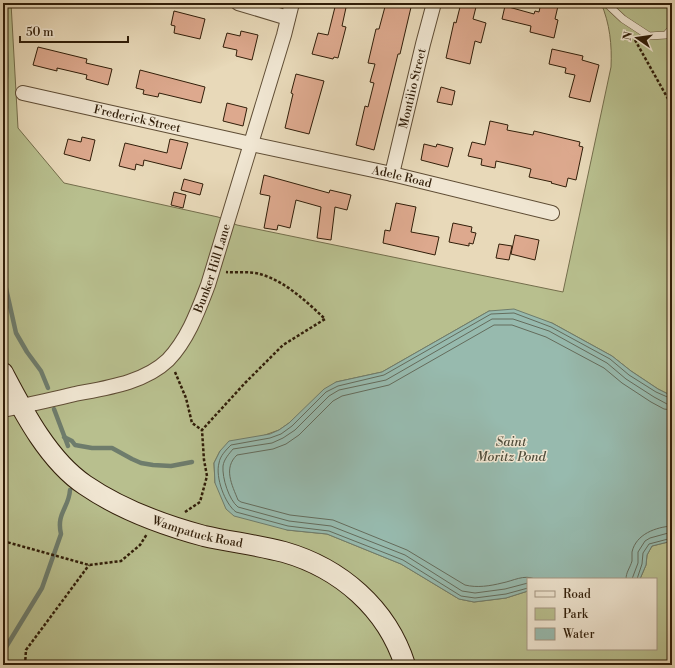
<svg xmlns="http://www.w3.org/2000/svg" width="675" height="668" viewBox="0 0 675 668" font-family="'Libre Bodoni',serif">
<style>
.green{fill:#b8bf8e;stroke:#746e4c}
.water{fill:#97baae;stroke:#6e7c6c}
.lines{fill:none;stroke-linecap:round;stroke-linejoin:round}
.shore{stroke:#646c5c;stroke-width:1}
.stream{stroke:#6e7c6c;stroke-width:4.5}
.building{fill:#dda98e;stroke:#311e09}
.lane-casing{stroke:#5f4d35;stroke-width:8}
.street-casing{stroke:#5f4d35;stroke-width:16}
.secondary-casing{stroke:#311e09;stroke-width:22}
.path{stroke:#311e09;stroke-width:2.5;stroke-dasharray:3 2;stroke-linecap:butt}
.lane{stroke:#f0e6d2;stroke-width:7}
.street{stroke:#f0e6d2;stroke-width:14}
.secondary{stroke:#f0e6d2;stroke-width:20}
.labels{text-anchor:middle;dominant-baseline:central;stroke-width:3;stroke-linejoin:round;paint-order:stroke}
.street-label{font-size:12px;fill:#311e09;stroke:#f0e6d2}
.water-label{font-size:13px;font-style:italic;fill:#504d3b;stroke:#f0e6d2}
</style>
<rect width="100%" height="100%" fill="#e8d9b9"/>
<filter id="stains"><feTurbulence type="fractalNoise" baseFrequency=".005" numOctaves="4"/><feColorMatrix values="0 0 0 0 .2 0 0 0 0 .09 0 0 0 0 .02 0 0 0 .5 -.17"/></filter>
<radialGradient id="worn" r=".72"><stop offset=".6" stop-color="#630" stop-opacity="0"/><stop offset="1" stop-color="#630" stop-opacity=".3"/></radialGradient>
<path class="green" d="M3 3H11L18 128 64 183 218 217 237 225 563 292 611 67C612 45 610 24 601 3H672V396L658 389 631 371 612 356 552 323 489 311 382 372 336 382 289 423 279 430 220 451 214 463 215 483 287 530 327 534 401 564 459 599 474 602 506 598 528 591V649H656V579H640L646 565 647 555 652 546 672 541V665H3Z"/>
<polygon class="water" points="514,309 552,323 612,356 631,371 658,389 672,396 672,541 652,546 647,555 646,565 640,579 528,579 528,591 506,598 474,602 459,599 401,564 327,534 287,530 234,516 226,509 215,483 214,463 220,451 229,441 270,434 279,430 289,423 324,389 336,382 382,372 489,311"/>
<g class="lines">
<g class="shore">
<path d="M535 579C524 574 513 581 502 583 490 586 477 588 465 585L407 550 333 520 290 515 241 502 238 500C232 485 223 468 237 455L273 449 286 444 299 435 333 401 342 396 389 385 494 325H512L546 337 604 368 622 383 651 402 664 409 672 410"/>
<path d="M626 579C626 572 630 568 632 561 632 558 632 555 632 552 636 534 656 527 672 526"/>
<polyline points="632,579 638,563 638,552 645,541 650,538 672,532"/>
<polyline points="637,579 642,564 643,553 649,544 672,538"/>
<path d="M528 583 505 589 475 593 462 591 405 555 331 526 289 521 238 507C229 500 222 478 223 466 224 459 229 454 233 449L272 443 283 438 295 430 329 396 339 390 386 380 492 319H513L549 331 607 363 626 379 654 397 667 404H672"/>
<path d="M528 588 506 594 475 598 461 596 403 560 329 531 288 526 236 512C225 504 215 477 219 463 220 456 226 450 231 445L270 438 281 434 292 426 326 392 338 386 384 375 491 314 514 313 551 327 610 359 629 375 656 392 672 399"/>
</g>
<g class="stream">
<path d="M3 18C6 43 9 75 3 100"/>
<polyline points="3,275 16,333 27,352 41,371 48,388"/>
<polyline points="54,409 68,446"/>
<polyline points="64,437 72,441 75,445 92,448 112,448 132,459 141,463 153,465 171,466 192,462"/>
<path d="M3 652 42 588 61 534C56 513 69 508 70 490"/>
</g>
</g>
<g class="building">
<polygon points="336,3 347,3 342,26 346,27 338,58 334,57 333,59 312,54 318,33 328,35"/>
<polygon points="386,3 412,3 400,54 398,54 374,150 356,145 365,106 368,107 374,83 370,82 375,64 368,63 376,29 379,29"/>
<polygon points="461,3 477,3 473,19 486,23 481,43 475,41 470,64 446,58 454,22 456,23"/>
<polygon points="541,3 547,3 558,6 555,19 558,20 554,38 530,32 531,26 502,19 505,6 534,14 535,11 539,12"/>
<polygon points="174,11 205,19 200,39 174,33 175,26 171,25"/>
<polygon points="241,31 258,35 252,60 236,56 237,50 223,47 227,33 240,36"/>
<polygon points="38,47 87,59 86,63 112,69 108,85 86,79 87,75 57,68 57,71 33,65"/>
<polygon points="552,49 583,56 582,60 599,65 590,102 569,97 575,75 565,73 566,68 549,64"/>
<polygon points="140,70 205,87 201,103 159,93 158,97 143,94 144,90 136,88"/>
<polygon points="296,74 324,81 309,134 285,128 293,94 291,93"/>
<polygon points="441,87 455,91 452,105 437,102"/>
<polygon points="227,103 247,108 243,126 223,121"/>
<polygon points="490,121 508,125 507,130 533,135 534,131 580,142 579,146 583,147 576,180 568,178 566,187 551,183 552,182 529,177 531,169 519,166 496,161 495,168 481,165 482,159 468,156 472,142 485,145"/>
<polygon points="82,137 95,140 90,161 64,154 68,139 81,142"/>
<polygon points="170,139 188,143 181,169 144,160 143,166 136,164 135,170 119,166 125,143 167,153"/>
<polygon points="424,144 436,147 437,144 453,148 448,167 421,160"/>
<polygon points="264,175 329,193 330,190 351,195 347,210 335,207 331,240 317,238 321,207 296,200 290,228 278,225 277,230 264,228 270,196 260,194"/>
<polygon points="184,179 203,184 200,195 181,190"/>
<polygon points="174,192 186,195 183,208 171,205"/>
<polygon points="396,203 416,207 411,232 439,237 435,255 383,243 385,230 390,231"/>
<polygon points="453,223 472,227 471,232 476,233 473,244 469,243 469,246 449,242"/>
<polygon points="515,235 539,240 535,260 511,254"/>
<polygon points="499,244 512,246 509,260 496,258"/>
</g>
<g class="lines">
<g class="lane-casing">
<polyline id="lane" points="606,3 623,19 649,36 666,35 672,28"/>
</g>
<g class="street-casing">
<g id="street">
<polyline points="238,3 288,18"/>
<path id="s1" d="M23 93 251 144 392 174 552 213"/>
<path id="s2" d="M392 174 423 44 434 3"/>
<path id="s3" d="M3 410C27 405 51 400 75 394 106 388 144 383 168 360 188 339 198 311 208 285L284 35 292 3"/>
</g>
</g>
<g class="secondary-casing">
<g id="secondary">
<path id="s4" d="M3 373C23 411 48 460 85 485 120 509 163 525 204 536 230 542 258 545 284 552 340 568 387 608 405 665"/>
</g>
</g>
<g class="path">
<polyline points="635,40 672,106"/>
<polyline points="175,372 186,398 192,423 202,430"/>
<path d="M185 512 200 502 207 476 204 460 202 430 245 383 283 345 325 319C307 302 285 281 260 274 250 271 237 273 226 272"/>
<polyline points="3,541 89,565 121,561 140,545 147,534"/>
<polyline points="25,665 26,650 89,565"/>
</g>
<use href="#lane" class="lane"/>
<use href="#street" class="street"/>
<use href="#secondary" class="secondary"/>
</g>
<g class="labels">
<g class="street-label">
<text stroke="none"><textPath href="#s2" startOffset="88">Montilio Street</textPath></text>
<text stroke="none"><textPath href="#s1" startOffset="117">Frederick Street</textPath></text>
<text stroke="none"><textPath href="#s1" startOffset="388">Adele Road</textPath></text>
<text stroke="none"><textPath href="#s3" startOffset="277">Bunker Hill Lane</textPath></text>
<text stroke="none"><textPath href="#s4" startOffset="263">Wampatuck Road</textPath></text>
</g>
<g class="water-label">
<text x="511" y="442">Saint<tspan x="511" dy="15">Moritz Pond</tspan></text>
</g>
</g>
<rect width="675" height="668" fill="none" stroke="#e8d9b9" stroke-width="16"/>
<rect x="4" y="4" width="667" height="660" fill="none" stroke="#311e09" stroke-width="2"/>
<rect x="8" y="8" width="659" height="652" fill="none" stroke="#311e09"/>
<rect x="527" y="578" width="130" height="72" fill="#f0e6d2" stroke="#a49682"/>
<rect x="535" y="591" width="20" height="6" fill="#f0e6d2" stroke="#a49682"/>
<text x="563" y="598" font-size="12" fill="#311e09">Road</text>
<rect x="535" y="608" width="20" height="12" fill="#b8bf8e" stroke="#a49682"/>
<text x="563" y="618" font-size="12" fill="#311e09">Park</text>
<rect x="535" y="628" width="20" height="12" fill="#97baae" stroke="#a49682"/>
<text x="563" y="638" font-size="12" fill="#311e09">Water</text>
<g transform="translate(637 38) rotate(283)" stroke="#f0e6d2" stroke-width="3" paint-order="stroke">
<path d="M0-3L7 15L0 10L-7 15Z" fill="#311e09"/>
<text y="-6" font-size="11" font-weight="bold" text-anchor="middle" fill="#311e09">N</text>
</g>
<path d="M20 36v6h108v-6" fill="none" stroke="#311e09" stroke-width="2"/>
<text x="26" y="36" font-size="12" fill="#311e09" stroke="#f0e6d2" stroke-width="3" paint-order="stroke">50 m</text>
<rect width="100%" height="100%" filter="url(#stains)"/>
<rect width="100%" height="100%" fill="url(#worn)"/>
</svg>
